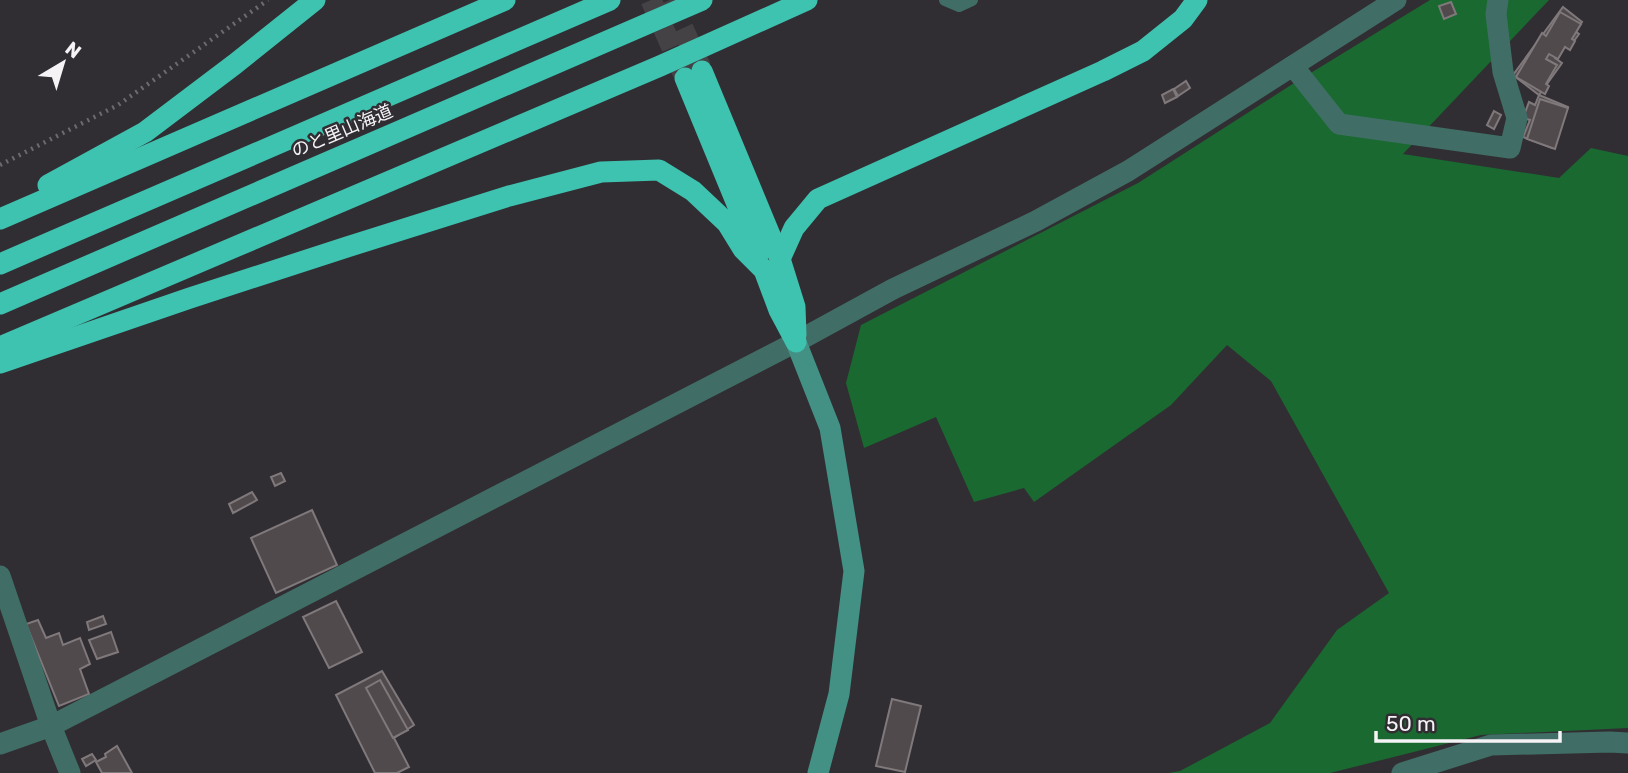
<svg xmlns="http://www.w3.org/2000/svg" width="1628" height="773" viewBox="0 0 1628 773" font-family="Rubik,'Noto Sans JP',sans-serif">
<style>
.forest{fill:#1a6930}
.building{fill:#504a4c;stroke:#80797b;stroke-width:2}
.lines{fill:none;stroke-linecap:round;stroke-linejoin:round}
.highway-tunnel{stroke:#454246;stroke-width:21;stroke-dasharray:21 10;stroke-linecap:butt}
.path{stroke:#6d6a6e;stroke-width:4.5;stroke-dasharray:2 5;stroke-linecap:butt}
.lane{stroke:#406e66;stroke-width:12}
.street{stroke:#406e66;stroke-width:21}
.secondary{stroke:#439184;stroke-width:21}
.highway{stroke:#3ec3b0;stroke-width:21}
.labels{text-anchor:middle;dominant-baseline:central;stroke-width:5;stroke-linejoin:round;paint-order:stroke}
.street-label{font-size:18px;fill:#f5f3f6;stroke:#312e33}
</style>
<rect width="100%" height="100%" fill="#312e33"/>
<polygon class="forest" points="1430,0 1549,0 1403,154 1559,178 1591,148 1628,156 1628,728 1481,735 1330,773 1168,773 1180,771 1270,723 1337,630 1389,593 1271,381 1227,345 1171,405 1034,502 1024,488 974,502 936,417 864,448 846,383 861,325 1138,183 1291,85"/>
<g class="building">
<polygon points="1451,2 1456,14 1444,19 1439,6"/>
<polygon points="1563,7 1582,22 1575,31 1579,34 1569,48 1564,45 1555,58 1562,63 1539,95 1513,75"/>
<polygon points="1560,12 1581,24 1572,39 1575,41 1570,50 1565,47 1558,59 1549,54 1546,59 1557,65 1546,84 1549,86 1545,94 1516,77 1542,33 1546,36"/>
<polygon points="1186,81 1190,88 1178,96 1174,89"/>
<polygon points="1173,89 1177,97 1165,103 1162,95"/>
<polygon points="1539,95 1568,107 1552,148 1523,137 1530,120 1523,118 1529,102 1535,105"/>
<polygon points="1540,99 1568,108 1555,149 1527,139"/>
<polygon points="1494,111 1501,115 1494,129 1487,125"/>
<polygon points="281,473 285,481 275,486 271,477"/>
<polygon points="252,492 257,500 233,513 229,504"/>
<polygon points="312,510 337,565 276,593 251,538"/>
<polygon points="336,601 362,652 329,668 303,617"/>
<polygon points="103,616 106,624 89,630 87,622"/>
<polygon points="38,620 46,638 59,633 63,645 80,638 90,664 80,669 89,694 59,706 26,624"/>
<polygon points="111,632 118,652 97,659 89,640"/>
<polygon points="382,671 414,725 394,738 409,767 397,773 375,773 336,695"/>
<polygon points="380,680 408,730 393,738 366,688"/>
<polygon points="892,699 921,706 905,772 876,766"/>
<polygon points="117,746 132,773 102,773 96,762 106,757 105,754"/>
<polygon points="92,754 96,760 86,766 82,759"/>
</g>
<g class="lines">
<g class="highway-tunnel">
<polyline points="651,0 683,73"/>
<polyline points="670,0 701,68"/>
</g>
<polyline class="path" points="0,165 118,105 268,0"/>
<polyline class="lane" points="945,0 959,6 972,0"/>
<g class="street">
<polyline points="1293,66 1339,124 1510,148 1517,118 1503,72 1496,14 1498,0"/>
<polyline points="0,576 51,726 70,773"/>
<polyline points="0,744 51,726 796,342 893,289 1036,221 1128,171 1396,0"/>
<polyline points="1402,773 1491,745 1610,742 1628,743"/>
</g>
<polyline class="secondary" points="796,342 830,428 854,571 839,694 818,773"/>
<g class="highway">
<polyline points="702,71 780,259 795,307 796,335"/>
<polyline points="685,78 758,255"/>
<polyline points="48,185 145,132 235,64 315,0"/>
<polyline points="0,219 505,0"/>
<polyline points="780,259 794,228 818,199 1103,71 1143,51 1183,19 1197,0"/>
<polyline points="0,264 610,0"/>
<polyline points="0,304 702,0"/>
<polyline points="0,347 660,66 807,0"/>
<polyline points="0,363 190,298 347,247 509,196 601,172 659,170 693,191 727,223 743,249 764,270 779,310 796,342"/>
</g>
</g>
<g class="labels">
<g class="street-label">
<text transform="translate(342 131) rotate(-23)">のと里山海道</text>
</g>
</g>
<g transform="translate(63 63) rotate(38)" stroke="#312e33" stroke-width="5" paint-order="stroke">
<path d="M0-5L12 26L0 18L-12 26Z" fill="#f5f3f6"/>
<text y="-10" font-size="19" font-weight="bold" text-anchor="middle" fill="#f5f3f6">N</text>
</g>
<path d="M1376 731v10h184v-10" fill="none" stroke="#f5f3f6" stroke-width="3.5"/>
<text x="1386" y="731" font-size="21" fill="#f5f3f6" stroke="#312e33" stroke-width="5" paint-order="stroke">50 m</text>
</svg>
